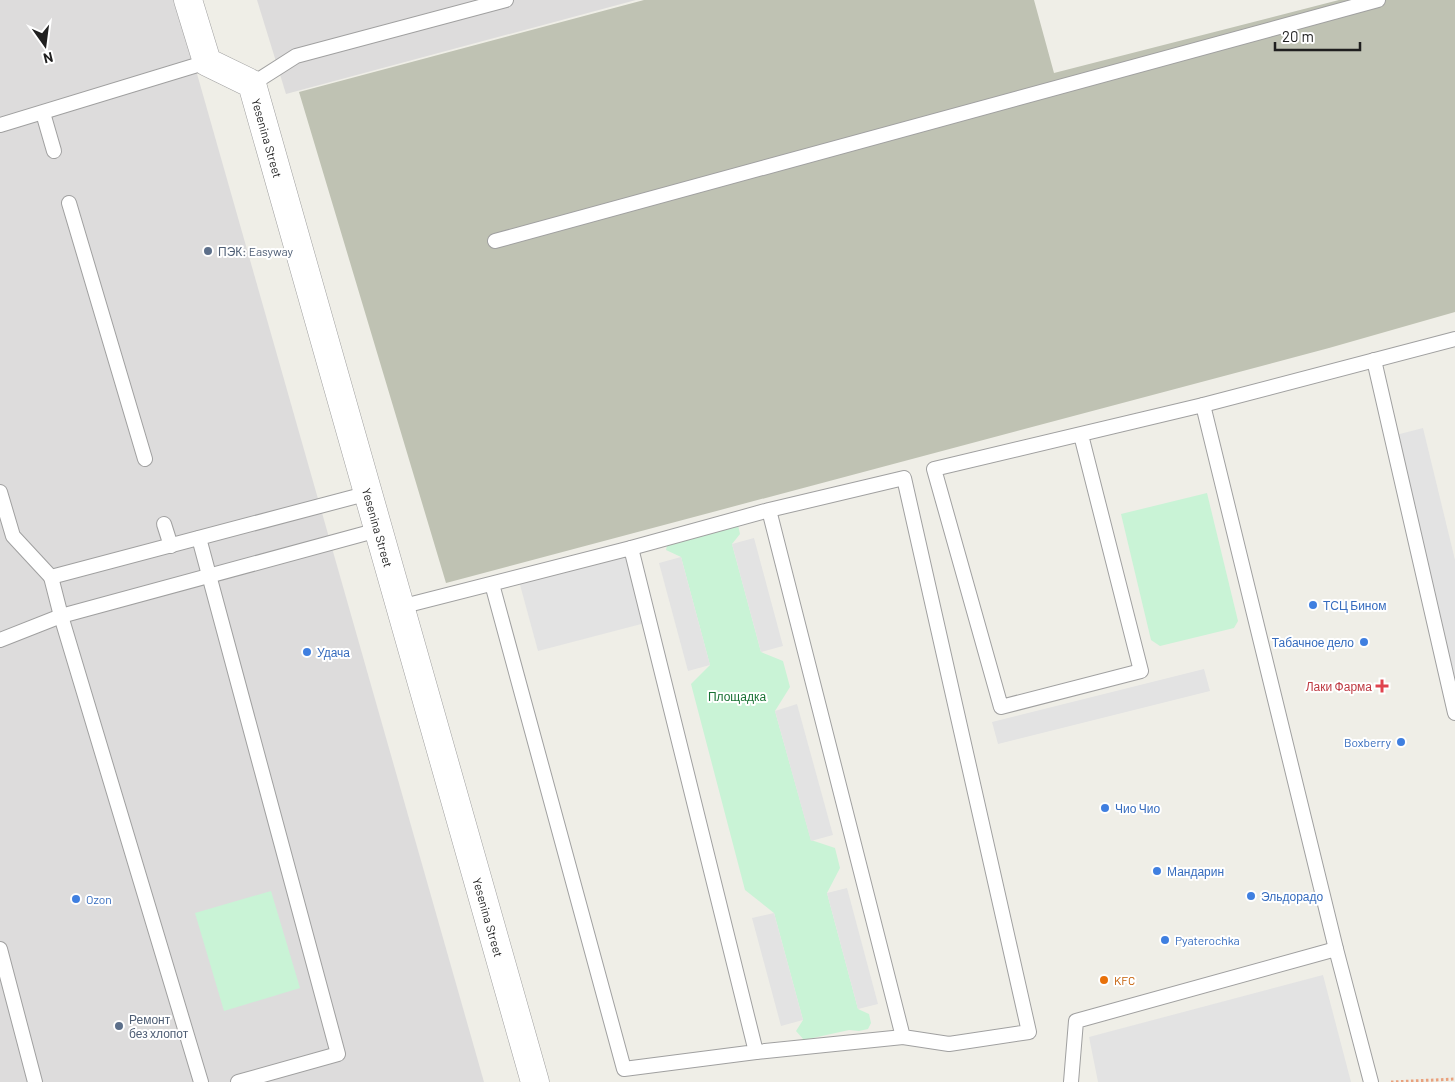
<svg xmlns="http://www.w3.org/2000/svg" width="1455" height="1082" viewBox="0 0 1455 1082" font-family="Barlow,sans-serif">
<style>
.residential{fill:#dddcdc}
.construction{fill:#bfc2b3}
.park{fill:#c9f3d6}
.parking{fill:#e3e3e3}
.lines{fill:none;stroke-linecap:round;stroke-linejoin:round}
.service-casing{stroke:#a0a0a0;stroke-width:16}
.minor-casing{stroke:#a0a0a0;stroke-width:29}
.path{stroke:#e9a17d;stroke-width:3;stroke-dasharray:2.5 2.5;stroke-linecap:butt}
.service{stroke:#fff;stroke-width:14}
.minor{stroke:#fff;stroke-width:28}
.service-dot{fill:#5c6f8a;stroke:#fff;stroke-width:2}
.shop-dot{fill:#3f7fe0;stroke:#fff;stroke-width:2}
.health-dot{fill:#e0444e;stroke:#fff;stroke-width:2}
.food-dot{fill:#e8710a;stroke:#fff;stroke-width:2}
.labels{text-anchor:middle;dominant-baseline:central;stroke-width:4;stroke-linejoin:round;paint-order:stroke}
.street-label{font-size:12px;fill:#1f1f1f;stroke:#fff}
.service-label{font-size:12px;fill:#4e5e75;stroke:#fff;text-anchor:start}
.shop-label{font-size:12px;fill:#366cbe;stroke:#fff;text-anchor:start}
.health-label{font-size:12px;fill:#be3a42;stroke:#fff;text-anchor:end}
.park-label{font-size:12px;fill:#197134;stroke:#fff}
.food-label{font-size:12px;fill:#c56008;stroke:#fff;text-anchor:start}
</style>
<rect width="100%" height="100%" fill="#efeee7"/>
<g class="residential">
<polygon points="0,0 176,0 484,1082 0,1082"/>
<polygon points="257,0 636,0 286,94"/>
</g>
<polygon class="construction" points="644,0 1034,0 1054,73 1339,0 1455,0 1455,312 1329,348 446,583 299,92"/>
<g class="park">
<polygon points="1207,493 1238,621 1234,628 1160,646 1151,640 1121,514"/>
<polygon points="738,525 740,534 732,544 761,652 783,661 790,687 775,711 811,840 835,848 840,868 827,893 858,1009 869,1014 871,1023 868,1029 859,1031 849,1030 804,1040 796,1031 803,1020 774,913 745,890 691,684 710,665 681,557 666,550 668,541"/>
<polygon points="271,891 300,988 224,1011 195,913"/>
</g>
<g class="parking">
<polygon points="1423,428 1455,560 1455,678 1396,435"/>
<polygon points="754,538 783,646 761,652 732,544"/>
<polygon points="627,541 649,622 538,651 516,570"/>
<polygon points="681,557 710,665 688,671 659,563"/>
<polygon points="1204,669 1210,691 998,744 992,722"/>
<polygon points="797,704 833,835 811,841 775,711"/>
<polygon points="847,888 878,1004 858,1009 827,893"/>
<polygon points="774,913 803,1020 781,1026 752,918"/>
<polygon points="1323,975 1351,1082 1098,1082 1089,1037"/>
</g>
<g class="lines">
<g class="service-casing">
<g id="service">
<polyline points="252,84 296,56 506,0"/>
<polyline points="43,113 54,151"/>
<polyline points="0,125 207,62"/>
<polyline points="69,203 145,459"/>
<polyline points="495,241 1378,0"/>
<polyline points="1374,360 1455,713"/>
<polyline points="1203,405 1455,339"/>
<polyline points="1081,435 1141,671 1001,707 934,469 1203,405 1336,949"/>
<polyline points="0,492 13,536 51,577 369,493"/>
<polyline points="164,524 171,546"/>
<polyline points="199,538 338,1054 238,1082"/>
<polyline points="631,548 769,510 904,478 1029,1032 949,1044 903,1037 769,510"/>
<polyline points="51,577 61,616 201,1082"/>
<polyline points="400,607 631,548 756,1052 624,1069 492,584"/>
<polyline points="0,640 61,616 378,530"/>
<polyline points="0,949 35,1082"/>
<polyline points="756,1052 903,1037"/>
<polyline points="1071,1082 1076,1021 1336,949 1371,1082"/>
</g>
</g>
<g class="minor-casing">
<g id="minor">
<path id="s1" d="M188 0 207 62 252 84 535 1082"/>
</g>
</g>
<polyline class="path" points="1391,1082 1455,1079"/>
<use href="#service" class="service"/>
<use href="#minor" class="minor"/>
</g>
<g class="service-dot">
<circle cx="208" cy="251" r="5"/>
<circle cx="119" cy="1026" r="5"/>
</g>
<g class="shop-dot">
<circle cx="1313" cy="605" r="5"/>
<circle cx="1364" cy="642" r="5"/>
<circle cx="307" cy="652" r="5"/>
<circle cx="1401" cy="742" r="5"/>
<circle cx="1105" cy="808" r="5"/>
<circle cx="1157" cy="871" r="5"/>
<circle cx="1251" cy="896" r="5"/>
<circle cx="76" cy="899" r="5"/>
<circle cx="1165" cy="940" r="5"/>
</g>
<path class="health-dot" d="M1379.5 678.5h5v5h5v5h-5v5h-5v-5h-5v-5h5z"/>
<circle class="food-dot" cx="1104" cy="980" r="5"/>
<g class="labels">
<g class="street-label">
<text stroke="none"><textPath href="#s1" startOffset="171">Yesenina Street</textPath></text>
<text stroke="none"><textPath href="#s1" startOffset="576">Yesenina Street</textPath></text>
<text stroke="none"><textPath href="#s1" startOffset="981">Yesenina Street</textPath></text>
</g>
<g class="service-label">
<text x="218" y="251">ПЭК: Easyway</text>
<text x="129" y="1019">Ремонт<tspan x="129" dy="14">без хлопот</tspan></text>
</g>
<g class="shop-label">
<text x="1323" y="605">ТСЦ Бином</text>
<text x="1354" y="642" text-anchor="end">Табачное дело</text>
<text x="317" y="652">Удача</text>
<text x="1391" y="742" text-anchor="end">Boxberry</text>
<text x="1115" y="808">Чио Чио</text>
<text x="1167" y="871">Мандарин</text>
<text x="1261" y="896">Эльдорадо</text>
<text x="86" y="899">Ozon</text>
<text x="1175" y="940">Pyaterochka</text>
</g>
<g class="health-label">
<text x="1372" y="686">Лаки Фарма</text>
</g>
<g class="park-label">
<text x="737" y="696">Площадка</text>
</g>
<g class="food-label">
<text x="1114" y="980">KFC</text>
</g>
</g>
<g transform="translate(45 45) rotate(166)" stroke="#ffffff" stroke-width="4" paint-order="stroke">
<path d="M0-4L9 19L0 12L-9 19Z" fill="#1f1f1f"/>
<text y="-8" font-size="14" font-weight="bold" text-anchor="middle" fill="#1f1f1f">N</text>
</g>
<path d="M1275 42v8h85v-8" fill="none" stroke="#1f1f1f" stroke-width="2.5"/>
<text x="1282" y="42" font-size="15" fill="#1f1f1f" stroke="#ffffff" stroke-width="4" paint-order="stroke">20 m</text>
</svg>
